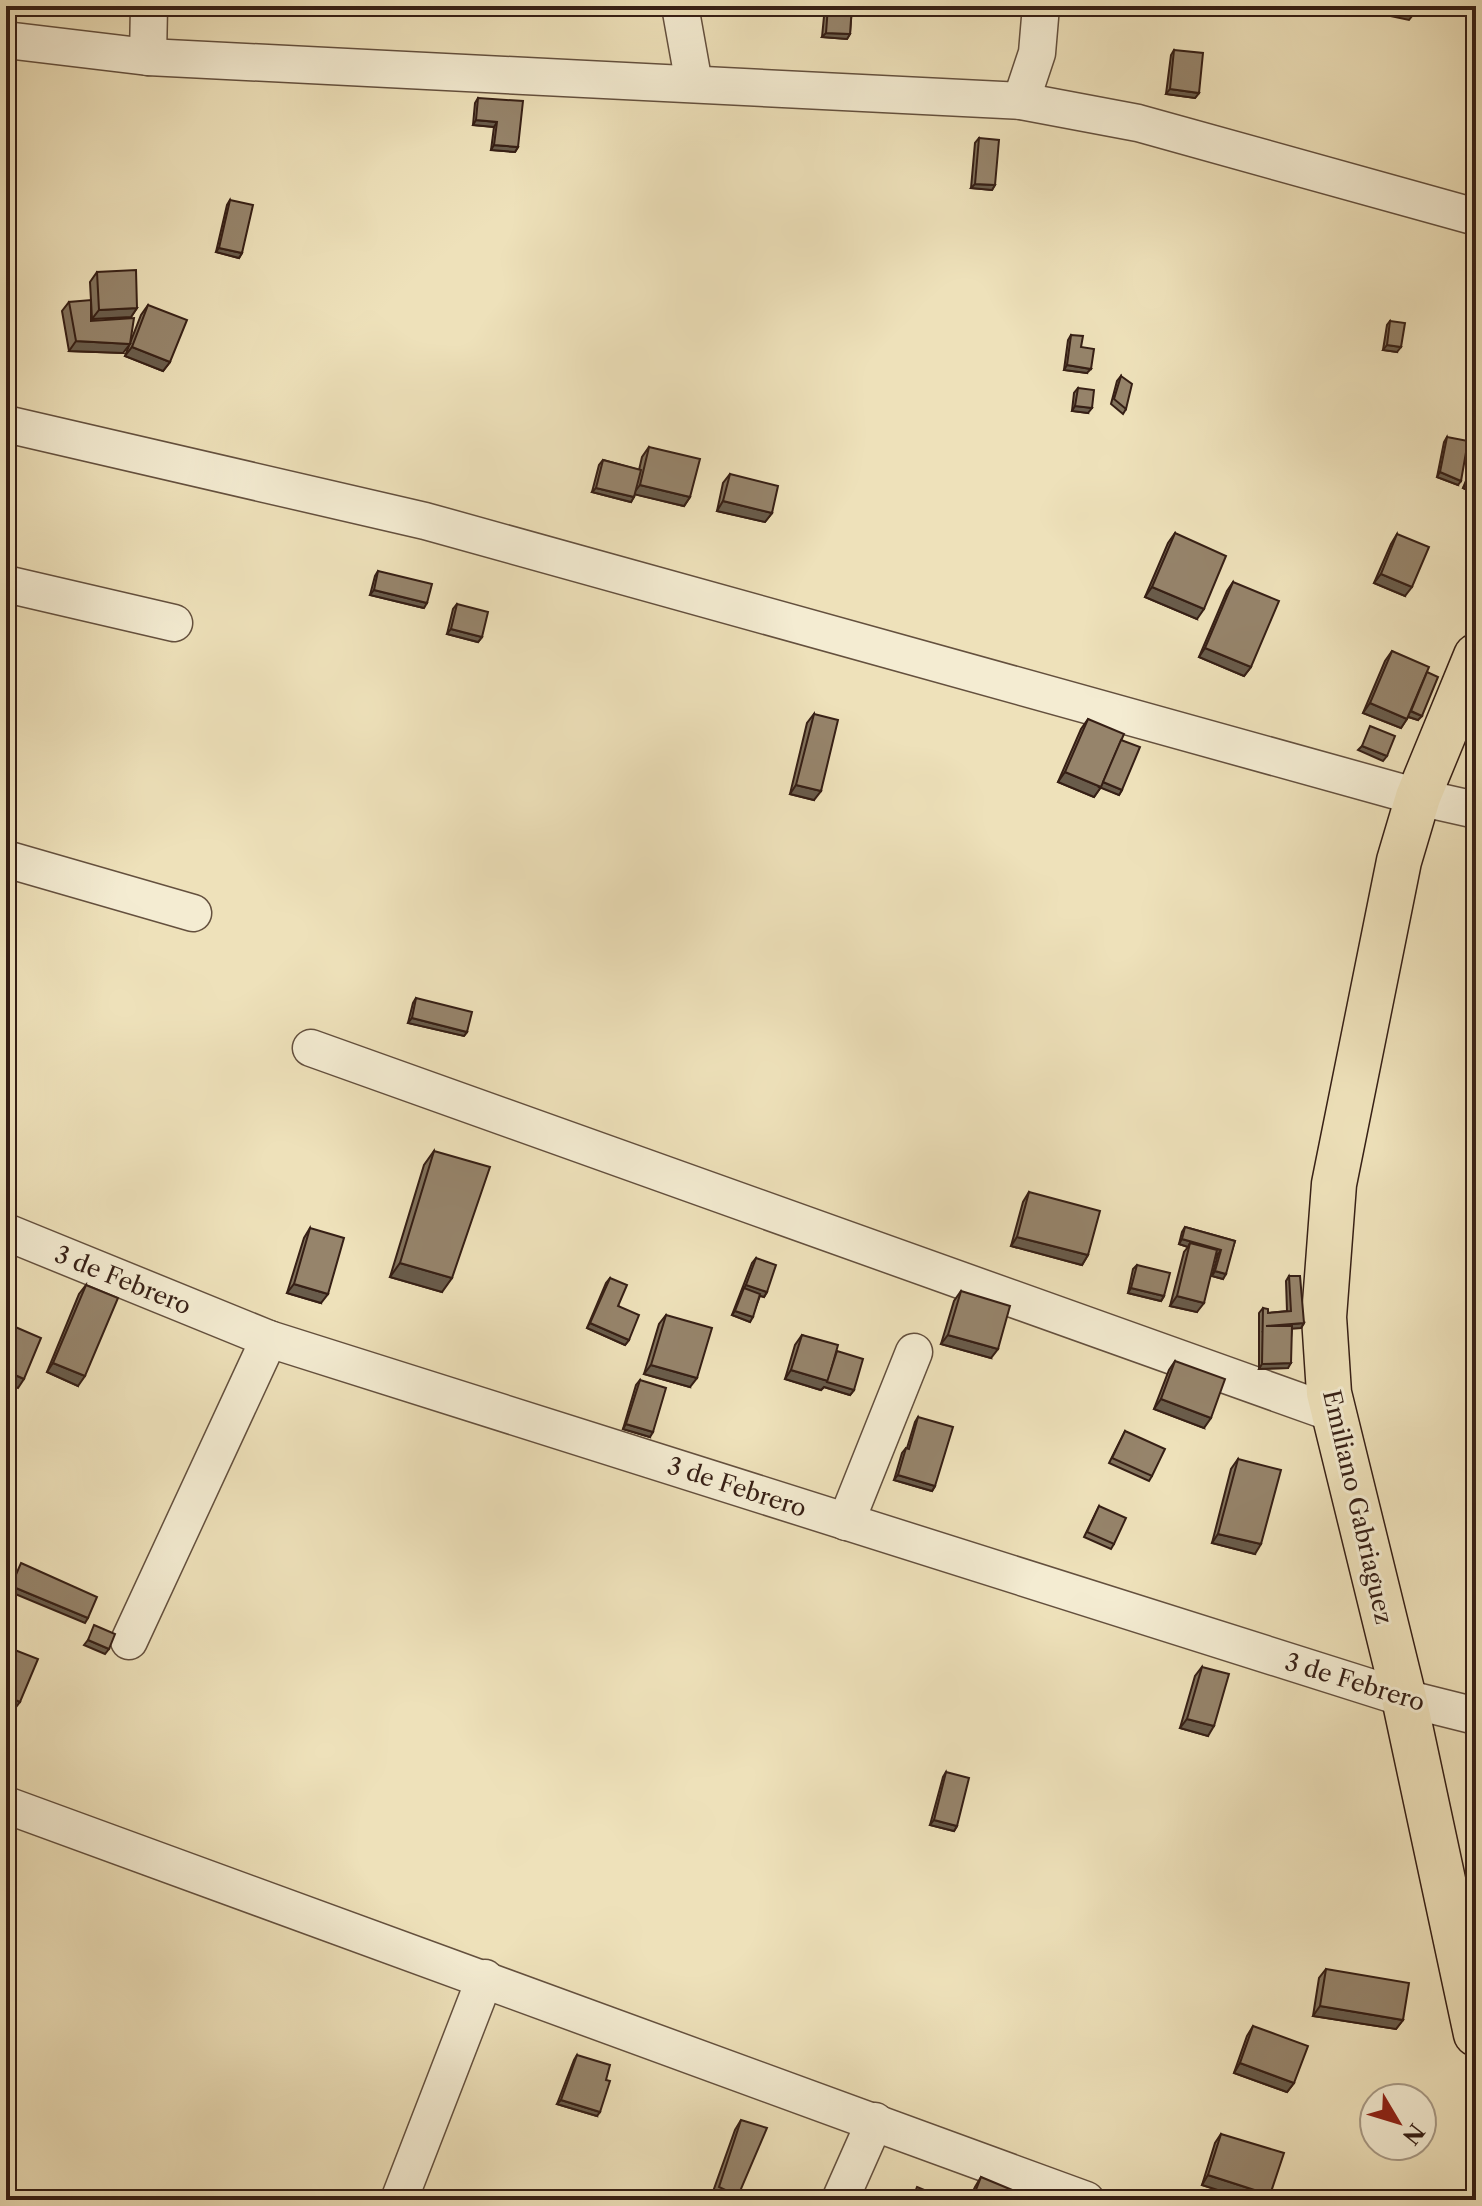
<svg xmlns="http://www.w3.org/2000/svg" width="1482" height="2206" viewBox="0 0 1482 2206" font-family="'Libre Caslon Text',serif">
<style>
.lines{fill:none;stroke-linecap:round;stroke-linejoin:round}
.minor-casing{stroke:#64503e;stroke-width:39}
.major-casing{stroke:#361f15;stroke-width:47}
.minor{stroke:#f4ecd2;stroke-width:36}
.major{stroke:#eee1ba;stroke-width:44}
.wall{fill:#81725c;stroke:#361f15;stroke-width:2}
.shaded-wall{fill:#695c4b;stroke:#361f15;stroke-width:2}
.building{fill:#96846b;stroke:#361f15;stroke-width:2}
.labels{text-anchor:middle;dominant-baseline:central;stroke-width:6;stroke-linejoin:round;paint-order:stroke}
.street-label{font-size:24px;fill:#361f15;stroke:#f4ecd2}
</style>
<rect width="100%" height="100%" fill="#eee1ba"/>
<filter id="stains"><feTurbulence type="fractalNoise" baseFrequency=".0025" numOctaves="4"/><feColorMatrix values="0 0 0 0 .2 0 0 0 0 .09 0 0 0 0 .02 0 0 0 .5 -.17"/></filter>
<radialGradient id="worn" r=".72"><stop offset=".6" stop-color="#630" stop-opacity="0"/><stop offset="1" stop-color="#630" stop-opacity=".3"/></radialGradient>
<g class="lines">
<g class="minor-casing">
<g id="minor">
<polyline points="680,6 694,84"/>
<polyline points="6,40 148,57 1021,101 1138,123 1476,217"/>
<polyline points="148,57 149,6"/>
<polyline points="1021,101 1037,53 1041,6"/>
<polyline points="6,424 425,521 1418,797 1476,810"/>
<polyline points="6,584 174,623"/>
<polyline points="6,859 193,913"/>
<polyline points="311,1048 1335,1414"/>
<polyline points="6,1232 269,1339 1404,1698 1476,1716"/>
<polyline points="846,1522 914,1352"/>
<polyline points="129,1641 269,1339"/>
<polyline points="6,1805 1086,2200"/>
<polyline points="399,2200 485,1978"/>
<polyline points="840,2200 875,2121"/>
</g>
</g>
<g class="major-casing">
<polyline id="major" points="1476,656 1418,797 1399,861 1334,1184 1324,1317 1329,1393 1404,1698 1476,2034"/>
</g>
<use href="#minor" class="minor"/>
<use href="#major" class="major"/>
</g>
<g class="wall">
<polygon points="825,6 852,6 850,34 847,39 822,37"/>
<polygon points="1174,50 1199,93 1195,98 1166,94 1171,55"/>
<polygon points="478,98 518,147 515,152 491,150 494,127 473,125 475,103"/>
<polygon points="979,138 995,185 992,190 971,188 975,143"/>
<polygon points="230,200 242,253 239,258 216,252 227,205"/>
<polygon points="97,272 137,308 131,317 92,319 90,282"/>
<polygon points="69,302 91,321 123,353 69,351 62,311"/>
<polygon points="148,305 170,362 163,371 125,356 141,315"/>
<polygon points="1390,321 1397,352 1383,350 1387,325"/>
<polygon points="1071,335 1081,347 1087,373 1064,370 1068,340"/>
<polygon points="1121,376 1126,409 1123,414 1111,404 1117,381"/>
<polygon points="1078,388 1088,413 1072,411 1074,393"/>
<polygon points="1447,437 1458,485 1437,477 1444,442"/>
<polygon points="649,447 690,497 684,506 635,494 631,502 592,492 599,465 603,460 639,470 642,457"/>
<polygon points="1476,456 1476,494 1463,488"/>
<polygon points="730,474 772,513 765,522 717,511 723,483"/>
<polygon points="1175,533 1197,619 1145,597 1168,543"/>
<polygon points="1397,534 1405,596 1374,583 1391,544"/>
<polygon points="378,571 424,608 370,595 375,576"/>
<polygon points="1233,582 1251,667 1244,676 1199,657 1227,591"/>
<polygon points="457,604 482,637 478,642 447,634 453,609"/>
<polygon points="1392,651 1427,672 1418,720 1408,717 1401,728 1363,713 1385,661"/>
<polygon points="814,714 814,800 790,794 807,723"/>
<polygon points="1088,719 1121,740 1122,790 1119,795 1101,787 1094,797 1058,782 1081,729"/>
<polygon points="416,998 467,1032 464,1036 408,1023 413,1003"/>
<polygon points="434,1151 442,1292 390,1277 424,1165"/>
<polygon points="1029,1192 1088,1255 1082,1265 1011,1246 1023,1202"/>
<polygon points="1185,1227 1235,1241 1223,1279 1212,1276 1218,1254 1216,1254 1197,1312 1170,1306 1184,1252 1188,1247 1179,1244 1182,1232"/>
<polygon points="310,1228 321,1303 287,1293 304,1238"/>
<polygon points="756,1258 767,1292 764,1297 760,1296 750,1322 732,1315 752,1263"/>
<polygon points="1137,1265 1164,1296 1161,1301 1128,1293 1133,1269"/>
<polygon points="1289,1276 1304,1323 1301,1328 1292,1328 1288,1368 1259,1369 1259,1313 1263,1308 1268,1313 1287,1311 1286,1281"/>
<polygon points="610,1278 629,1340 625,1345 587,1328 606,1283"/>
<polygon points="86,1285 78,1386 47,1372 79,1294"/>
<polygon points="961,1291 991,1358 941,1344 954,1301"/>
<polygon points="666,1315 690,1387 644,1374 659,1324"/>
<polygon points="802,1335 837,1351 854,1390 850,1395 824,1387 821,1390 785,1379 795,1345"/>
<polygon points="1175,1361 1204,1428 1154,1409 1169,1370"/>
<polygon points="640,1380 650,1437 623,1429 636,1385"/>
<polygon points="918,1417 935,1486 932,1491 894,1480 902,1453 906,1448 907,1448 915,1422"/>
<polygon points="1125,1431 1152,1476 1149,1481 1109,1463"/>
<polygon points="1238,1459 1255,1554 1212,1543 1231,1469"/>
<polygon points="1099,1506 1114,1544 1111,1549 1084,1537"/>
<polygon points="1202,1667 1208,1736 1180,1728 1195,1676"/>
<polygon points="946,1772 957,1826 954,1831 930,1825 943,1777"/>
<polygon points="1326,1969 1403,2020 1396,2029 1313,2016 1319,1978"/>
<polygon points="1253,2026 1294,2083 1287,2092 1234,2073 1247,2036"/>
<polygon points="577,2055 597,2116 557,2104 574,2060"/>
<polygon points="741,2120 738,2196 734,2200 710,2200 735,2130"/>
<polygon points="1221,2134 1270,2195 1267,2200 1249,2200 1202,2185 1215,2143"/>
<polygon points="981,2177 1014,2200 969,2200 975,2187"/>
</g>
<g class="shaded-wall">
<polygon points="1364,6 1394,6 1416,11 1409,20 1362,10"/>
<polygon points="826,33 850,34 847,39 822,37"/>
<polygon points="1170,89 1199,93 1195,98 1166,94"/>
<polygon points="476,120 497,122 494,127 473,125"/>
<polygon points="494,145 518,147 515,152 491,150"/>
<polygon points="975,184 995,185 992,190 971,188"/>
<polygon points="219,248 242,253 239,258 216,252"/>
<polygon points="137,308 131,317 92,319 99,310"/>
<polygon points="76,341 130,344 123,353 69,351"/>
<polygon points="1387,345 1401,347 1397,352 1383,350"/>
<polygon points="132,347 170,362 163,371 125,356"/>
<polygon points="1067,365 1091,369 1087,373 1064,370"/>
<polygon points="1075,406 1092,408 1088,413 1072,411"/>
<polygon points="1440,472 1461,481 1458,485 1437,477"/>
<polygon points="1469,478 1476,481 1476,494 1463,488"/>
<polygon points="640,485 690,497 684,506 633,494"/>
<polygon points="596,488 634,497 631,502 592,492"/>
<polygon points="723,501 772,513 765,522 717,511"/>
<polygon points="1381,574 1412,587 1405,596 1374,583"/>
<polygon points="1152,587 1204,609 1197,619 1145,597"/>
<polygon points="374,590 427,603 424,608 370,595"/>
<polygon points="451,629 482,637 478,642 447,634"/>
<polygon points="1205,648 1251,667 1244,676 1199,657"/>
<polygon points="1370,703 1407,719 1401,728 1363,713"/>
<polygon points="1410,711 1422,716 1418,720 1406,716"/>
<polygon points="1362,746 1387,756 1383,761 1358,750"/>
<polygon points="1065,772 1101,787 1094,797 1058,782"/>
<polygon points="1103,782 1122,790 1119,795 1099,787"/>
<polygon points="796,785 821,791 814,800 790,794"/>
<polygon points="412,1018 467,1032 464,1036 408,1023"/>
<polygon points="1017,1237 1088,1255 1082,1265 1011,1246"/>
<polygon points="1182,1239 1221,1250 1218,1254 1189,1247 1190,1243 1188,1247 1179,1244"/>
<polygon points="400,1263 452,1278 442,1292 390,1277"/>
<polygon points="1215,1271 1226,1274 1223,1279 1212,1276"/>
<polygon points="294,1284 328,1294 321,1303 287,1293"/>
<polygon points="746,1285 767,1292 764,1297 743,1290"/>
<polygon points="1131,1288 1164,1296 1161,1301 1128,1293"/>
<polygon points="1177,1296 1204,1303 1197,1312 1170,1306"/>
<polygon points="735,1311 753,1317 750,1322 732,1315"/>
<polygon points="590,1323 629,1340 625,1345 587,1328"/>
<polygon points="1304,1323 1301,1328 1263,1331 1266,1326"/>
<polygon points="948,1335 998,1349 991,1358 941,1344"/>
<polygon points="53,1363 85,1376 78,1386 47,1372"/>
<polygon points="1291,1363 1288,1368 1259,1369 1262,1364"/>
<polygon points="651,1365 697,1378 690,1387 644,1374"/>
<polygon points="791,1370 828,1381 854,1390 850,1395 824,1387 821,1390 785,1379"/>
<polygon points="6,1371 24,1379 18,1388 6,1383"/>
<polygon points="1161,1399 1211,1418 1204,1428 1154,1409"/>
<polygon points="626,1424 653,1432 650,1437 623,1429"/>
<polygon points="898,1475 935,1486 932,1491 894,1480"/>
<polygon points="1218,1534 1261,1544 1255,1554 1212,1543"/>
<polygon points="11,1586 88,1618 85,1623 8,1591"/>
<polygon points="88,1640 109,1649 105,1654 84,1645"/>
<polygon points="6,1696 20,1702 13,1711 6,1708"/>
<polygon points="1187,1719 1214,1726 1208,1736 1180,1728"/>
<polygon points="934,1820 957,1826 954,1831 930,1825"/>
<polygon points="1320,2006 1403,2020 1396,2029 1313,2016"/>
<polygon points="1240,2063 1294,2083 1287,2092 1234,2073"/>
<polygon points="561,2100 600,2112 597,2116 557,2104"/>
<polygon points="1208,2175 1270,2195 1267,2200 1249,2200 1202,2185"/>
</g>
<g class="building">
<polygon points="828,6 852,6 850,34 826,33"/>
<polygon points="1394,6 1417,6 1416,11"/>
<polygon points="1174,50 1203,53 1199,93 1170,89"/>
<polygon points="478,98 523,101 518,147 494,145 497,122 476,120"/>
<polygon points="979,138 999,140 995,185 975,184"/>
<polygon points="230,200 253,205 242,253 219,248"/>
<polygon points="136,270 137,308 99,310 97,272"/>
<polygon points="91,300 91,321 134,318 130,344 76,341 69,302"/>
<polygon points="148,305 187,320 170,362 132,347"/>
<polygon points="1390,321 1405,323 1401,347 1387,345"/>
<polygon points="1071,335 1083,336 1081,347 1094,349 1091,369 1067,365"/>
<polygon points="1121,376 1132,384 1126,409 1114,399"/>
<polygon points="1078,388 1094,390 1092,408 1075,406"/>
<polygon points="1447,437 1468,441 1461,481 1440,472"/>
<polygon points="649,447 700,459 690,497 640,485"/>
<polygon points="603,460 641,470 634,497 596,488"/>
<polygon points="1476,462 1476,481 1469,478"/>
<polygon points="730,474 778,486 772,513 723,501"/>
<polygon points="1175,533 1226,556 1204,609 1152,587"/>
<polygon points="1397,534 1429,547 1412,587 1381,574"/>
<polygon points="378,571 432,584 427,603 374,590"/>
<polygon points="1233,582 1279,601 1251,667 1205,648"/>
<polygon points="457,604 488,612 482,637 451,629"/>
<polygon points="1392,651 1429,667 1407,719 1370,703"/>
<polygon points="1427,672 1438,677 1422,716 1411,711"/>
<polygon points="814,714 838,720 821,791 796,785"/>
<polygon points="1088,719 1124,734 1101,787 1065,772"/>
<polygon points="1370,726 1395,736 1387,756 1362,746"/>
<polygon points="1121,740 1140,747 1122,790 1103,782"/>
<polygon points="416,998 472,1012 467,1032 412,1018"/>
<polygon points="434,1151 490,1167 452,1278 400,1263"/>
<polygon points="1029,1192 1100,1211 1088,1255 1017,1237"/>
<polygon points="1185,1227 1235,1241 1226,1274 1215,1271 1221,1250 1182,1239"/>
<polygon points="310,1228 344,1238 328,1294 294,1284"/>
<polygon points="1190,1243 1217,1250 1204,1303 1177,1296"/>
<polygon points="756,1258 776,1265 767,1292 746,1285"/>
<polygon points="1137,1265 1170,1273 1164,1296 1131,1288"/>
<polygon points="1289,1276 1300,1276 1304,1323 1266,1326 1292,1326 1291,1363 1262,1364 1263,1308 1268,1309 1268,1313 1291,1311"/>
<polygon points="610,1278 627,1285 618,1306 639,1315 629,1340 590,1323"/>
<polygon points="86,1285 118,1298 85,1376 53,1363"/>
<polygon points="744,1288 760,1294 753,1317 735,1311"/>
<polygon points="961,1291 1010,1306 998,1349 948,1335"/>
<polygon points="666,1315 712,1328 697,1378 651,1365"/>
<polygon points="6,1323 41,1338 24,1379 6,1371"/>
<polygon points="802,1335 838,1345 828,1381 791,1370"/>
<polygon points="837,1351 863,1359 854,1390 827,1382"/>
<polygon points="1175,1361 1225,1379 1211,1418 1161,1399"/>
<polygon points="640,1380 666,1388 653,1432 626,1424"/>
<polygon points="918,1417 953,1427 935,1486 898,1475 906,1448 909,1449"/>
<polygon points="1125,1431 1165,1449 1152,1476 1112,1458"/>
<polygon points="1238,1459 1281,1470 1261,1544 1218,1534"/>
<polygon points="1099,1506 1126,1518 1114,1544 1087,1532"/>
<polygon points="21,1563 97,1597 88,1618 11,1586"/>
<polygon points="94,1625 115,1634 109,1649 88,1640"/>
<polygon points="7,1647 38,1659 20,1702 6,1696 6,1650"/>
<polygon points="1202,1667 1229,1674 1214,1726 1187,1719"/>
<polygon points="946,1772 969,1778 957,1826 934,1820"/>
<polygon points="1326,1969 1409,1983 1403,2020 1320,2006"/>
<polygon points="1253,2026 1308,2046 1294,2083 1240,2063"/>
<polygon points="577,2055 610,2065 606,2080 610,2081 600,2112 561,2100"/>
<polygon points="741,2120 767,2128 738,2196 719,2187"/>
<polygon points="1221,2134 1284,2153 1270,2195 1208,2175"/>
<polygon points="981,2177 1017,2192 1014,2200 972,2200"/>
<polygon points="917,2187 948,2200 912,2200"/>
<polygon points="715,2191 734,2200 711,2200"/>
</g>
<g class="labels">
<g class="street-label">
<text transform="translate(123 1280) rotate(22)">3 de Febrero</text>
<text transform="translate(737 1487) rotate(18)">3 de Febrero</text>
<text transform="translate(1358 1507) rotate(77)">Emiliano Gabriaguez</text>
<text transform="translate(1355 1682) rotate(17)">3 de Febrero</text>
</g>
</g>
<rect width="1482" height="2206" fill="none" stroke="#eee1ba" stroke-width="32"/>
<rect x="8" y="8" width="1466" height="2190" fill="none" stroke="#361f15" stroke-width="4"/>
<rect x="16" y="16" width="1450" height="2174" fill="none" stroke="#361f15" stroke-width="2"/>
<g transform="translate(1398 2122) rotate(128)"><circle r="38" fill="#f4ecd2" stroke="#a89a86" stroke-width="2"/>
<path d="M0-6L14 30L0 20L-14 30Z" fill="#8f2418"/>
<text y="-12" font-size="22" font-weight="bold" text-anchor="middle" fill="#361f15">N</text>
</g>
<rect width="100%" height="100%" filter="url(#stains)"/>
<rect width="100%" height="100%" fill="url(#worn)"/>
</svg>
